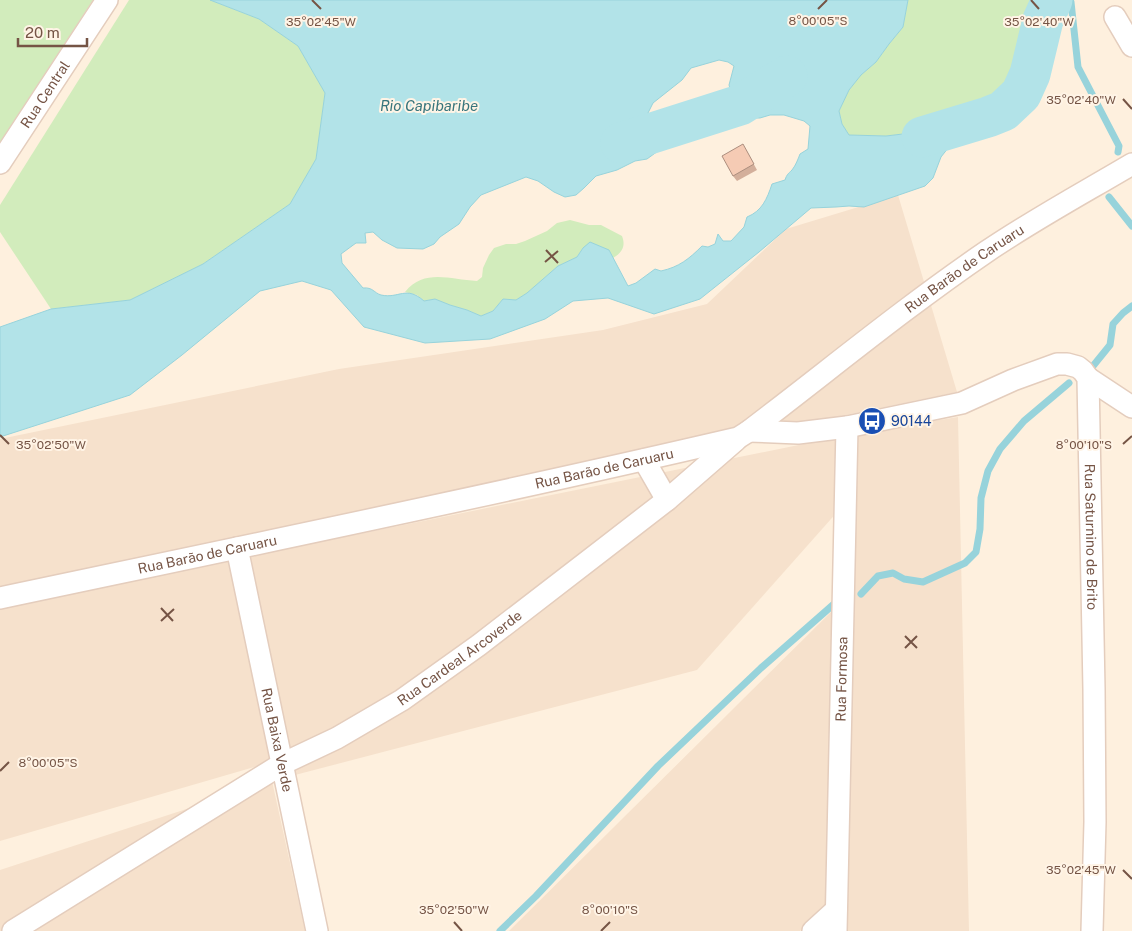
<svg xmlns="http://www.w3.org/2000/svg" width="1132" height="931" viewBox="0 0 1132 931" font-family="'Public Sans',sans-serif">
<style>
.residential{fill:#f6e1cc}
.green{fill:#d2ecbc}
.water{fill:#b2e3e8;stroke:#97d3db;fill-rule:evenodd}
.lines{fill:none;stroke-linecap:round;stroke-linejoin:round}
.stream{stroke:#97d3db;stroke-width:7}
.river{stroke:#b2e3e8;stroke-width:41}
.minor-casing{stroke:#e4cdbd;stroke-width:24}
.minor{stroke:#fff;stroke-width:21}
.wall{fill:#d3af9b}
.building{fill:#f5cbb4;stroke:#ac8e7e}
.ticks{fill:none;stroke:#755445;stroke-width:2}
.labels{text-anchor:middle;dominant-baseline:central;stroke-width:4;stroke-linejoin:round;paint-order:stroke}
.street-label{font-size:14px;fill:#755445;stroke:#fff4e6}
.transit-label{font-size:14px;fill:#164399;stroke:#fff4e6;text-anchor:start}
.water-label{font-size:15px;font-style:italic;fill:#38757c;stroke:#fff4e6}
.ticks-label{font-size:12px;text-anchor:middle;fill:#755445;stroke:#fff4e6;stroke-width:4;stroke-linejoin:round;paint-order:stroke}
</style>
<rect width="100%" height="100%" fill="#fef0de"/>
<g class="residential">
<polygon points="898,195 957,392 0,589 0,439 339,369 603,330 707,304 786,229"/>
<polygon points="958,417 969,931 844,931 854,434"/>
<polygon points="838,437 839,510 697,670 295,775 245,557"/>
<polygon points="229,559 275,761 0,841 0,608"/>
<polygon points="833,610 827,905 800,931 509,931"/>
<polygon points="272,781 305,931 0,931 0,870"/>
</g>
<g class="green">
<polygon points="0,0 93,0 0,143"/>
<polygon points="129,0 210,0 259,19 298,46 325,93 316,159 290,204 203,264 130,300 51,309 0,232 0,205"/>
<polygon points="908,0 1037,0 1024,14 1018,64 1005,85 992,97 971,107 953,120 911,133 886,136 849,135 842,124 839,111 849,90 861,75 876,62 889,44 903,27"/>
<path d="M570 220 589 225H601L622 236C626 246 622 253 613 258L609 250 583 248 577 257 558 266 527 293 516 300 503 299 493 311 481 316 467 310 450 305 435 299 424 301 417 295 405 292C425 268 450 280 477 281L482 277 483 268 489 255 494 248 506 244H516L525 241 547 231 557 223Z"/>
</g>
<path class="water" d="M210 0H908L903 27 889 44 876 62 861 75 849 90 839 111 842 124 849 135 886 136 911 133 953 120 971 107 992 97 1005 85 1018 64 1024 14 1037 0H1073L1037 51 1027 90 1015 103 1000 114 983 117 969 125 960 133 941 157 933 178 925 186 864 207 849 206 836 207 811 208 759 252 700 299 654 314 608 298 573 301 545 319 490 339 425 343 364 327 331 290 302 281 260 291 182 355 130 395 0 437V327L51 309 130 300 203 264 290 204 316 159 325 93 298 46 259 19ZM719 60 728 62 734 66 729 85 733 99 741 110 751 118H760L770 115H784L804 121 810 126 808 149 800 154C798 159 796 165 792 170 788 174 787 174 785 180L772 184C767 199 762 211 747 217L744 227 731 241H723L718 234 715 244 708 247 702 246C689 259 679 267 661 271L655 269 636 283 628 286 609 250 590 242 583 248 577 257 558 266 527 293 516 300 503 299 493 311 481 316 467 310 450 305 435 299 424 301C406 285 399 299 381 295 374 293 373 287 363 288L342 263 341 254 356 243H366L365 233 373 232 382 240 397 248 423 249 434 244 440 237 459 224 470 207 481 195 526 177 538 181 554 192 565 197 576 195 584 188 596 176 617 170 635 161 647 159 684 132H676L672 121 653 126 647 115 653 103 682 80 691 68Z"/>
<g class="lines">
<g class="stream">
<polyline points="1070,0 1071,2 1078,67 1119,146 1118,152"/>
<polyline points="1109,197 1132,226"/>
<polyline points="1093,366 1110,345 1113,324 1123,313 1132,306"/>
<polyline points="861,594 878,576 893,573 904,579 923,582 965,563 976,552 980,529 981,498 988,471 1000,449 1024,421 1069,383"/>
<polyline points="500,931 536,896 658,766 761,668 834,604"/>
</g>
<g class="river">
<polyline points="922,137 988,117 1003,111 1021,94 1030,74 1043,20 1052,0"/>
<polyline points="621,143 740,105 787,76"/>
</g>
<g class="minor-casing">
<g id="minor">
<polyline points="1115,17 1132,46"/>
<path id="s1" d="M0 163 107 0"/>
<polyline points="1088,378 1132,407"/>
<path id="s2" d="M749 431 798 433 847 427 962 403 1013 380 1057 364H1067L1078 367 1083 371 1088 378 1094 689 1095 822 1092 931"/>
<polyline points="644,460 667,500"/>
<path id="s3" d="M237 548 317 931"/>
<path id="s4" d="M0 598C246 546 493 495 738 438L749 431C828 371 904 308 986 252 1033 220 1083 193 1132 164"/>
<path id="s5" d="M13 931 282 764 337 738 402 700 479 645 601 551 667 500 736 440"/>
<polyline points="813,931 836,910"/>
<path id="s6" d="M836 931 847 427"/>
</g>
</g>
<use href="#minor" class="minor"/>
</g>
<polygon class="wall" points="746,150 757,170 737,181 733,176"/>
<polygon class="building" points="743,144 754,164 733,176 722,156"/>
<path class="ticks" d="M312 0 321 9M1031 0 1039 9M818 9 827 0M1123 99 1132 109M546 250 558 263M545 262 558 251M0 435 9 444M1123 444 1132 436M161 608 173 621M161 621 174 609M905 636 917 648M905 648 917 636M0 771 9 762M1123 870 1132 879M454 922 462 931M601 931 610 922"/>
<defs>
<g id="bus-disc" transform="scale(1.4375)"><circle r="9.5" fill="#1a4fb4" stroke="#fff4e6"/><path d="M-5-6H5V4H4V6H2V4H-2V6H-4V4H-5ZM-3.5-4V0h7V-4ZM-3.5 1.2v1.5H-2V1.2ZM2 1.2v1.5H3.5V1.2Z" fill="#fff"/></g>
</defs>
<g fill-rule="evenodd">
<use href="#bus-disc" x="872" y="421"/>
</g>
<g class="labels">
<g class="street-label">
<text stroke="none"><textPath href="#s1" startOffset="82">Rua Central</textPath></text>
<text stroke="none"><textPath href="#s4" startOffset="1038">Rua Barão de Caruaru</textPath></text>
<text stroke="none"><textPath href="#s4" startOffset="618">Rua Barão de Caruaru</textPath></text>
<text stroke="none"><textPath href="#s2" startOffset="514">Rua Saturnino de Brito</textPath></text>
<text stroke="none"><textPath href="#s4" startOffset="212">Rua Barão de Caruaru</textPath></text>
<text stroke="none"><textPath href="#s5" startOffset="524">Rua Cardeal Arcoverde</textPath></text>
<text stroke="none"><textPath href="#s6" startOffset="252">Rua Formosa</textPath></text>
<text stroke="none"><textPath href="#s3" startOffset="196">Rua Baixa Verde</textPath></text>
</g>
<g class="transit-label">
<text x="891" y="421">90144</text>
</g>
<g class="water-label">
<text x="429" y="105">Rio Capibaribe</text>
</g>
</g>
<g class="ticks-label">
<text x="818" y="25">8°00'05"S</text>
<text x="1039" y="26">35°02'40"W</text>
<text x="321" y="26">35°02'45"W</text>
<text x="1081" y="104">35°02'40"W</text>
<text x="51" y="449">35°02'50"W</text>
<text x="1084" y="449">8°00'10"S</text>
<text x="48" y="767">8°00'05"S</text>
<text x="1081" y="874">35°02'45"W</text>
<text x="454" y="914">35°02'50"W</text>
<text x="610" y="914">8°00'10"S</text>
</g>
<path d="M18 38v8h69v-8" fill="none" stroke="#755445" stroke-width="2.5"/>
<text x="25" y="38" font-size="15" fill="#755445" stroke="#fff4e6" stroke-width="4" paint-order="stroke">20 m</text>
</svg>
